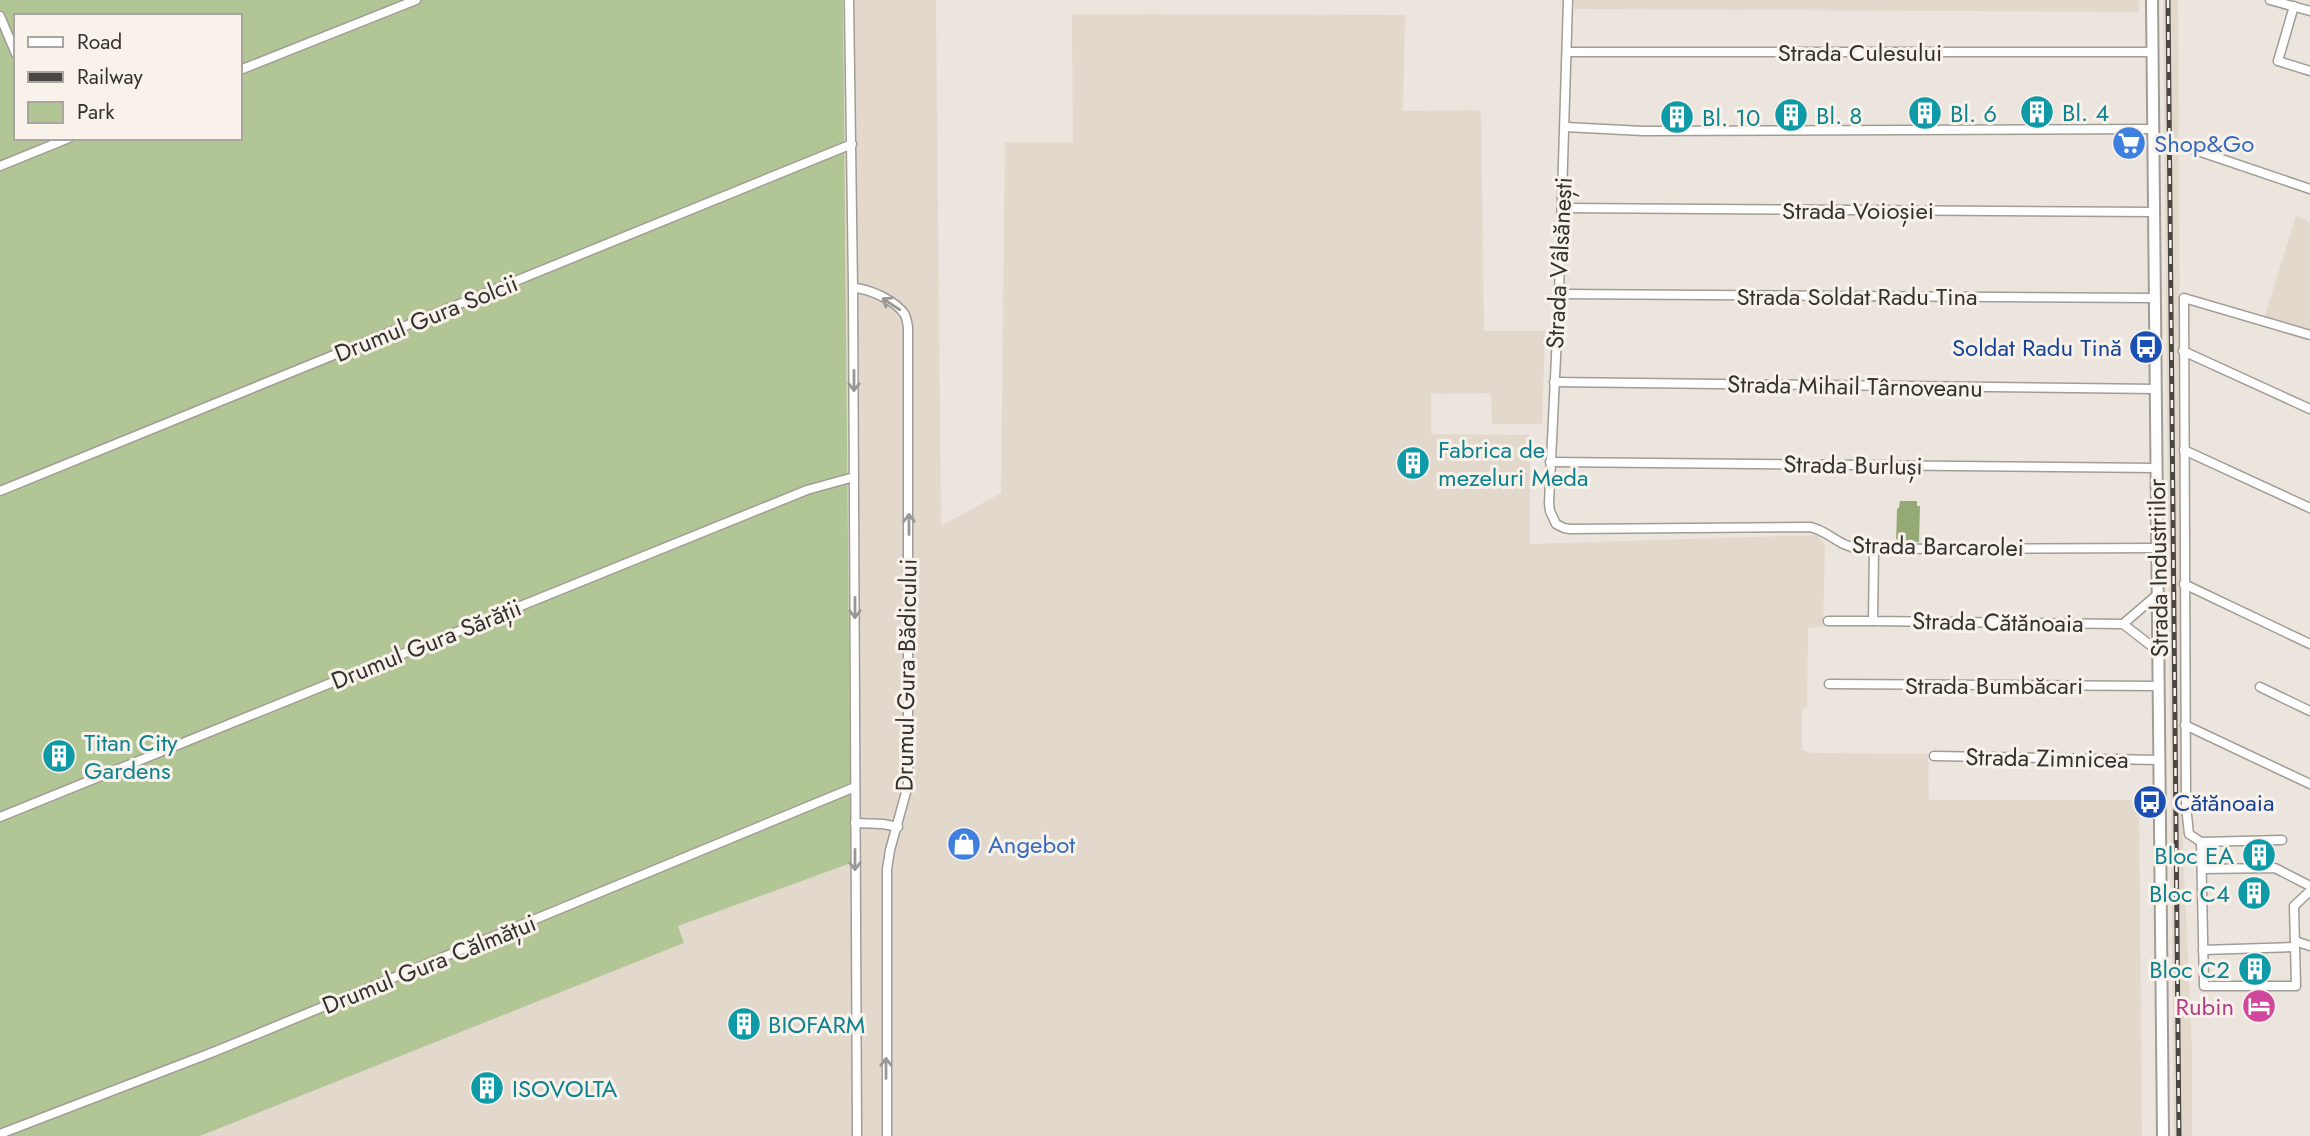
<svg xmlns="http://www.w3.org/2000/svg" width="2310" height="1136" viewBox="0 0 2310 1136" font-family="Jost,sans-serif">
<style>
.built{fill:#e3d8cc}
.green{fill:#b2c695;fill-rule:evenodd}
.forest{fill:#94a975}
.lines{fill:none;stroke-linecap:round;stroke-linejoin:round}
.street-casing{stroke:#a29c96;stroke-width:11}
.secondary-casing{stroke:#a29c96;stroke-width:14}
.street{stroke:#fff;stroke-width:8}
.secondary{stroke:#fff;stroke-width:10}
.rail-casing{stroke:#494643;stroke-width:5}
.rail{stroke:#f9f2eb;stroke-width:2.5;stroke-dasharray:8;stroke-linecap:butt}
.oneway{stroke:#9a9897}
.labels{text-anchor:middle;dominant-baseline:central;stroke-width:6;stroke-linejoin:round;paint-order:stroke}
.street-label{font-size:24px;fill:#34322f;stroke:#f9f2eb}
.culture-label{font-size:24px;fill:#0d838f;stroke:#f9f2eb;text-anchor:start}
.shop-label{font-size:24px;fill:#366cbe;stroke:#f9f2eb;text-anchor:start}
.transit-label{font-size:24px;fill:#164399;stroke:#f9f2eb;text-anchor:end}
.hotel-label{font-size:24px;fill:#b23c85;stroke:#f9f2eb;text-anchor:end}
</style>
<rect width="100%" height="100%" fill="#ebe5de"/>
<g class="built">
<polygon points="843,0 936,0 941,526 1001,493 1005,142 1073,142 1072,14 1405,15 1403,111 1481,110 1484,331 1545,331 1542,424 1492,424 1491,393 1431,394 1431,434 1530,435 1530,544 1817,535 1825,545 1823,627 1808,628 1807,707 1802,709 1802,750 1812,753 1928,754 1929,800 2139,800 2142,1136 200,1136 684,943 678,926 851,863"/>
<polygon points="1574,0 2139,0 2139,12 1574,9"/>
<polygon points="2163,0 2178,0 2183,848 2192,1051 2192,1136 2174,1136"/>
<polygon points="2296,216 2310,222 2310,332 2264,318"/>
</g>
<path class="green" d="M0 0H843L851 863 678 926 684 943 200 1136H0ZM16 16H240V138H16Z"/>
<polygon class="forest" points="1900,501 1917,501 1917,506 1920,506 1919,542 1896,543 1897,509 1899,508"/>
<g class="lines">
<g class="street-casing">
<g id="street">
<polyline points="849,0 853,288 857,1136"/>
<path d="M1568 0 1559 294 1549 503 1550 511 1556 524 1564 528 1570 529 1810 527C1829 531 1838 546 1860 549L2158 548"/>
<polyline points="2270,0 2310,11"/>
<polyline points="2294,6 2278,61 2310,71"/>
<polyline points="0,16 16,54"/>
<polyline points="1567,52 2153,52"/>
<polyline points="240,70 416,0"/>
<polyline points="1565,127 1643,131 2154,129"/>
<polyline points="2183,146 2310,189"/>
<polyline points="0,166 69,138"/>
<polyline points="1562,208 2154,212"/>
<path d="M853 288C868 288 897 301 905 315 907 319 907 323 908 327V785L890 850 887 869V1136"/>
<polyline points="1559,294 2155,298"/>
<polyline points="2183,351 2310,409"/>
<polyline points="1554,382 2156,389"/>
<polyline points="2184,450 2310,508"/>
<polyline points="1550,462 2157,468"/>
<polyline points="0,491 852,144"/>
<polyline points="1874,549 1873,621 2123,624 2158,651"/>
<polyline points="2184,584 2310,644"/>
<polyline points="1828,621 1873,621"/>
<polyline points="2123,624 2158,594"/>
<polyline points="1829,684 2159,686"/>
<polyline points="2260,687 2310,711"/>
<polyline points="2185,725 2310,784"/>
<polyline points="1934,756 2160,760"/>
<polyline points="0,817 807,490 854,477"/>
<polyline points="855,823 883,824 898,827"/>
<polyline points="2282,840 2201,842 2204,986 2296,986 2294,906 2310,891"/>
<polyline points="2201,842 2189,834 2186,806 2184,298 2310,335"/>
<polyline points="2202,869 2275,868 2310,886"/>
<polyline points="2295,941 2310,946"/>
<polyline points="2203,950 2295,947"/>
<polyline points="0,1134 216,1051 855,787"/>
</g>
</g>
<g class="secondary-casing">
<polyline id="secondary" points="2152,0 2163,1136"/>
</g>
<use href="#street" class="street"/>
<use href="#secondary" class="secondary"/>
<g class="rail-casing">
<polyline id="rail" points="2168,0 2179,1136"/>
</g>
<use href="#rail" class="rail"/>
</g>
<defs><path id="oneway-shaft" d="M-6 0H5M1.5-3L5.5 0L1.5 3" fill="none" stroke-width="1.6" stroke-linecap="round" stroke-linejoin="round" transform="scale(1.75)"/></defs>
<g class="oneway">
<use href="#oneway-shaft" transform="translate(891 304) rotate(-147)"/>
<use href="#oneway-shaft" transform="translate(854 381) rotate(90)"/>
<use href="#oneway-shaft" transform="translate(909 524) rotate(-90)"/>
<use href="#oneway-shaft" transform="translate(855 608) rotate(90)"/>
<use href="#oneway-shaft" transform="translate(855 860) rotate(90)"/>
<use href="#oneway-shaft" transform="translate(886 1068) rotate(-90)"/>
</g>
<defs>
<g id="building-disc" transform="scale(1.75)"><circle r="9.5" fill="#0f9aa8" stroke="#f9f2eb"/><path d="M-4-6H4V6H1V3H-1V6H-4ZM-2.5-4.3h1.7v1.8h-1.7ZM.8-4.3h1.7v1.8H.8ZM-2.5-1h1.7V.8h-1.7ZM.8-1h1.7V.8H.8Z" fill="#fff"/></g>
<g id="supermarket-disc" transform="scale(1.75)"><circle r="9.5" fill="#3f7fe0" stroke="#f9f2eb"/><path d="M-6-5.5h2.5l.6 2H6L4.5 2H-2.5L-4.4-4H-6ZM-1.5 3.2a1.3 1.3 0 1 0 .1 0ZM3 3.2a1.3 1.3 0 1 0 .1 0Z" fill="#fff"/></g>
<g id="bus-disc" transform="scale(1.75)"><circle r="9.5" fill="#1a4fb4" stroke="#f9f2eb"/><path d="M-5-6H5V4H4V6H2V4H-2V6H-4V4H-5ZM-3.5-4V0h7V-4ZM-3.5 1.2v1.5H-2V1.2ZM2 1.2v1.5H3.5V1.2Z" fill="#fff"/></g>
<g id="shop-disc" transform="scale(1.75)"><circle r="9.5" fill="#3f7fe0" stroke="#f9f2eb"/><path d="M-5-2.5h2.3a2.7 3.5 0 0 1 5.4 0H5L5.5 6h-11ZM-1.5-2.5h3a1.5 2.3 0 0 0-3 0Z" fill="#fff"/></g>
<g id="hotel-disc" transform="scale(1.75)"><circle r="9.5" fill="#d1479c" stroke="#f9f2eb"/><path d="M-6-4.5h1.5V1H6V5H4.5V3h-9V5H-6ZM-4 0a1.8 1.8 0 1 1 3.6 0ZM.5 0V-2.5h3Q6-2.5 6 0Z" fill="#fff"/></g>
</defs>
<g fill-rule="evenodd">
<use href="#building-disc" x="2037" y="112"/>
<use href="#building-disc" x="1925" y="113"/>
<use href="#building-disc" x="1791" y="115"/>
<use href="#building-disc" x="1677" y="117"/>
<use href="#supermarket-disc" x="2129" y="143"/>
<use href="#bus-disc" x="2146" y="347"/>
<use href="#building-disc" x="1413" y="463"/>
<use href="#building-disc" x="59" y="756"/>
<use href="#bus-disc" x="2150" y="802"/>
<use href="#shop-disc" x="964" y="844"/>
<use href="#building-disc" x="2259" y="855"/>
<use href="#building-disc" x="2254" y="893"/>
<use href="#building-disc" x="2255" y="969"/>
<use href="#hotel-disc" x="2259" y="1006"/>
<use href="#building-disc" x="744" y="1024"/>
<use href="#building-disc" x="487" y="1088"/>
</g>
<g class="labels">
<g class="street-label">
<text x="1860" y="52">Strada Culesului</text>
<text x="1858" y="210">Strada Voioșiei</text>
<text transform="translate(1559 263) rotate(-87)">Strada Vâlsănești</text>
<text x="1857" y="296">Strada Soldat Radu Tina</text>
<text transform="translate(426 318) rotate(-22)">Drumul Gura Solcii</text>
<text transform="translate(1855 386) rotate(1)">Strada Mihail Târnoveanu</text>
<text transform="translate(1853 465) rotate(1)">Strada Burluși</text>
<text transform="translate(1938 546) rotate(1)">Strada Barcarolei</text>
<text transform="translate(2158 568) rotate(-91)">Strada Industriilor</text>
<text transform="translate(1998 622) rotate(1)">Strada Cătănoaia</text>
<text transform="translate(426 644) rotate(-22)">Drumul Gura Sărății</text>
<text transform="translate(906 675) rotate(-89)">Drumul Gura Bădicului</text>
<text x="1994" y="685">Strada Bumbăcari</text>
<text transform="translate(2047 758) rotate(1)">Strada Zimnicea</text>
<text transform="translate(429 964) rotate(-22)">Drumul Gura Călmățui</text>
</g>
<g class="culture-label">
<text x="2062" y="112">Bl. 4</text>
<text x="1950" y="113">Bl. 6</text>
<text x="1816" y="115">Bl. 8</text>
<text x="1702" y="117">Bl. 10</text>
<text x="1438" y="449">Fabrica de<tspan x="1438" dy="28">mezeluri Meda</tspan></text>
<text x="84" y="742">Titan City<tspan x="84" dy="28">Gardens</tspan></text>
<text x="2234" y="855" text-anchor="end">Bloc EA</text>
<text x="2230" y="893" text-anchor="end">Bloc C4</text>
<text x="2230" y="969" text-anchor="end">Bloc C2</text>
<text x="768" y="1024">BIOFARM</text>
<text x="512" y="1088">ISOVOLTA</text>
</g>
<g class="shop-label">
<text x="2154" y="143">Shop&amp;Go</text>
<text x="988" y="844">Angebot</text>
</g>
<g class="transit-label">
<text x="2122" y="347">Soldat Radu Tină</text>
<text x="2174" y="802" text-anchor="start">Cătănoaia</text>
</g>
<g class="hotel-label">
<text x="2234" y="1006">Rubin</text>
</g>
</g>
<rect x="14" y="14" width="228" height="126" fill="#f9f2eb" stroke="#aaa5a0" stroke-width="2"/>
<rect x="28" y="37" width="35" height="10" fill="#ffffff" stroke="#aaa5a0" stroke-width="2"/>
<text x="77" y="49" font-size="21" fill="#34322f">Road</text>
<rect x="28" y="72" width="35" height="10" fill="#494643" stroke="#aaa5a0" stroke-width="2"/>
<text x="77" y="84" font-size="21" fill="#34322f">Railway</text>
<rect x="28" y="102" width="35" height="21" fill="#b2c695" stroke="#aaa5a0" stroke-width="2"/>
<text x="77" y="119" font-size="21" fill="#34322f">Park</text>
</svg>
